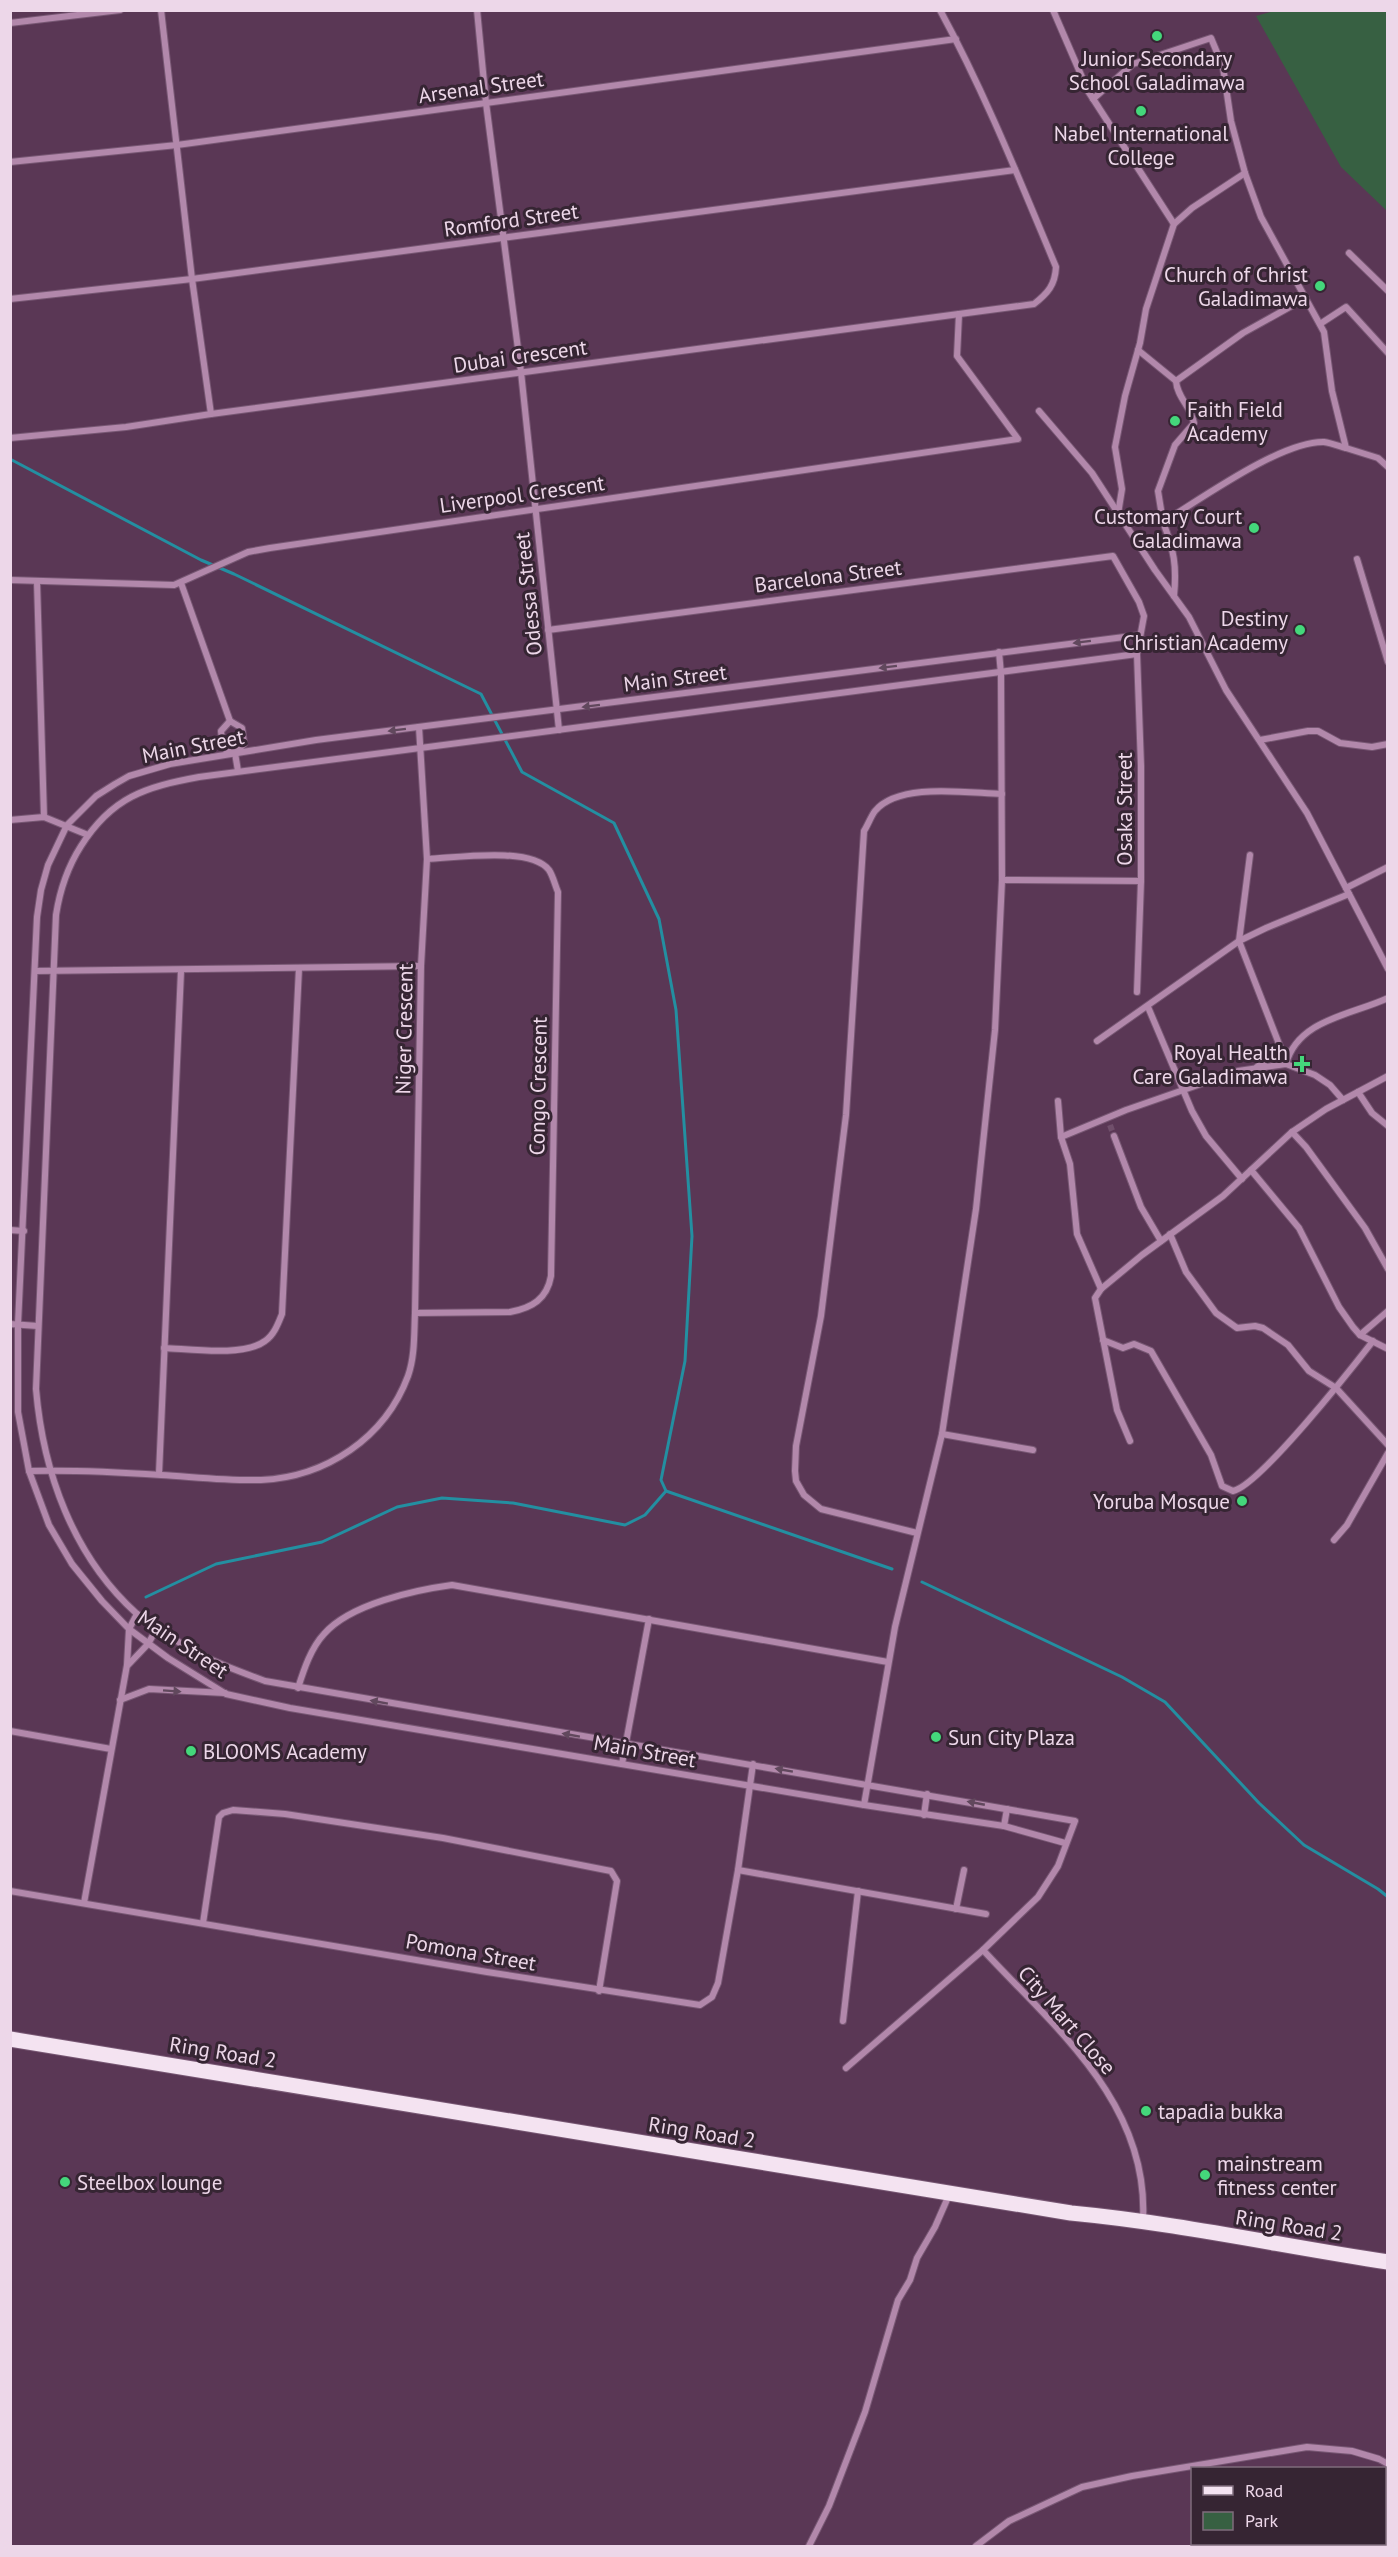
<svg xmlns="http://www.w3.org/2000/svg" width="1398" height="2557" viewBox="0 0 1398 2557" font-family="'PT Sans',sans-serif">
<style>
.green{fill:#376042}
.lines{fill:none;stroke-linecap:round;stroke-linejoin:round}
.stream{stroke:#238fa1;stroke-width:3}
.minor-tunnel{stroke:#704f6b;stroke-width:6;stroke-dasharray:6 3;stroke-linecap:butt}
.minor-casing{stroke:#775773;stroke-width:8}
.primary-casing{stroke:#775773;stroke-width:17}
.minor{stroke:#b288ab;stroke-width:6}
.primary{stroke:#f4e3f1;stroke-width:15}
.oneway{fill:#61485d}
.poi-dot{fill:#44d77b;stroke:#362533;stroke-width:2}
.labels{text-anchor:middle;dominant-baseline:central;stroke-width:6;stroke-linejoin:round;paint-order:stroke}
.poi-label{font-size:21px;fill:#edd7e9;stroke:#362533;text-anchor:start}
.street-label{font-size:21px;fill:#edd7e9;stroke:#362533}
</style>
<rect width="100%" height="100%" fill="#5a3755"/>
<polygon class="green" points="1277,10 1387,11 1387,211 1341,167 1256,16"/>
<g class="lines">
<g class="stream">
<polyline points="10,459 201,560 234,574 481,694 522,772 614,823 659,919 676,1010 692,1236 685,1361 661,1480 666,1491 892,1569"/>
<polyline points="922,1582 1122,1677 1165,1702 1259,1803 1304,1845 1378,1889 1388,1897"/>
<polyline points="146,1597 216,1564 322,1542 397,1507 442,1498 513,1503 625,1525 645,1515 666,1491"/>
</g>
<polyline class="minor-tunnel" points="1110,1125 1114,1136"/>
<g class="minor-casing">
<g id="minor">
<polyline points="161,10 192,279 211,414"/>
<polyline points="477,10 486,103 521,372 559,730"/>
<polyline points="1053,10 1088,91 1174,224"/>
<polyline points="10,23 120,10"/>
<polyline points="1093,99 1133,64 1211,38 1223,67 1231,121 1245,173 1261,217 1324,332 1332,391 1346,448 1378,458 1388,467"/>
<polyline points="10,162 177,145 956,39"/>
<polyline points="1349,253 1388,291"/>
<polyline points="10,299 192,279 1015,170"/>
<polyline points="1320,324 1346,307 1388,353"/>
<polyline points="1138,350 1176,381 1243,333 1306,298"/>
<polyline points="1039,411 1092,473 1155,570 1189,617 1226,690 1307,813 1388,969"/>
<path d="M10 438 126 427 211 414 1034 304C1048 293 1055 285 1056 267 1020 181 985 93 940 10"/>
<polyline points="1118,514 1122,489 1115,447 1125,396 1140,343 1146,309 1174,224 1192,208 1245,173"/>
<path d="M1163 522 1158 491 1175 445 1194 423C1191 407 1177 397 1176 381"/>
<polyline points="1357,559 1388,662"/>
<polyline points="10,580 174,585 248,552 270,548 1018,439 957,356 959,314"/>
<polyline points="37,582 44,817"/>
<polyline points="181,583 230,721"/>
<path d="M1174 596C1177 566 1174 550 1163 522 1201 499 1281 441 1324 442 1331 443 1339 446 1346 448"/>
<polyline points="548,630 1113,556 1139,602 1144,616 1137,654 1141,766 1141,881 1002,880"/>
<polygon points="230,721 242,728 244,744 235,753 223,748 221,731"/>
<polyline points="1260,740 1308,731 1318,731 1340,743 1372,747 1388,744"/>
<polyline points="235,753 238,771"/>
<polyline points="10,820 44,817 88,835"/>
<polyline points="1250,855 1239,941 1281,1049 1289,1052"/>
<polyline points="1346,888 1388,867"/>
<polyline points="35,971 421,966"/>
<polyline points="1137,992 1141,881"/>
<polyline points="1148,1007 1192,1111 1206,1136 1242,1179"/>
<polyline points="1097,1041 1239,941 1266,928 1349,894"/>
<path d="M1286 1064C1298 1019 1352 1015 1388 998"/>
<polyline points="1257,1067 1281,1049"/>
<polyline points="1358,1092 1372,1113 1388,1126"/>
<polyline points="1058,1101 1061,1137 1070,1164 1077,1234 1101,1289"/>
<polyline points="1292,1132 1306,1147 1365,1228 1388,1269"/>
<polyline points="1114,1136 1141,1207 1161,1241"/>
<polyline points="1061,1137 1126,1110 1238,1071 1286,1064 1315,1075 1330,1085 1343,1100"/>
<polyline points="1251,1170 1299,1228 1339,1307 1353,1327 1360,1335 1388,1349"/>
<polyline points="10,1230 24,1231"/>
<polyline points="1170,1234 1186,1272 1216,1313 1237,1328 1255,1326 1263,1328 1288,1345 1309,1371 1336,1388 1388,1445"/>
<path d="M415 1313 510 1312C532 1308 547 1299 551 1276L558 892C555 885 553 876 549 870 530 846 455 858 427 859"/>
<polyline points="10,1324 38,1326"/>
<polyline points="1360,1335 1388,1311"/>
<path d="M1103 1340 1123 1348 1134 1344 1151 1351 1211 1455 1222 1486 1233 1491C1259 1486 1352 1368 1373 1341"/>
<path d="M164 1348C190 1349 244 1357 265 1341 274 1335 278 1324 282 1314L299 968"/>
<polyline points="942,1434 1033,1450"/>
<polyline points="1130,1441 1117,1410 1095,1298 1101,1289 1142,1255 1223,1196 1292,1132 1326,1109 1388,1076"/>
<path d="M29 1471C72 1470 117 1472 161 1475 194 1477 227 1481 261 1480 326 1477 385 1438 408 1376 415 1356 414 1334 415 1313L421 966 427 859 419 727"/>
<polyline points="159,1474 181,971"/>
<path d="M917 1533 821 1509 804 1495 796 1481 795 1471 796 1446 821 1316 846 1115 864 831C868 825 871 816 875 811 899 782 967 793 1002 794"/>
<polyline points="1334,1540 1347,1525 1388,1453"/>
<polyline points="128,1665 148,1644 157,1628"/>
<path d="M298 1688C304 1669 311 1648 324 1634 350 1604 415 1590 452 1585L888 1662"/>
<polyline points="120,1700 149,1689 225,1693"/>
<polyline points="10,1731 111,1749"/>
<polyline points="622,1764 649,1619"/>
<polyline points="864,1805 895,1627 942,1434 976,1209 995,1030 1002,880 1001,674 999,652"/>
<polyline points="924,1815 927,1794"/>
<polyline points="1004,1826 1007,1809"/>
<polyline points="1065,1843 1004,1826 864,1805 290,1708 226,1694 168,1658 129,1629 102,1601 72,1564 49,1525 29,1471 18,1412 18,1324 37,917 41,890 48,865 67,825 96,796 115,784 129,776 170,764 316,740 1140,635"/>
<polyline points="738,1870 986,1914"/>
<polyline points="10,1891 487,1972 700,2005 712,1997 718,1983 738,1870 753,1764"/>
<polyline points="84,1903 127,1665 129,1629 137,1614"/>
<polyline points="956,1909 964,1870"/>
<polyline points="203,1923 219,1817 223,1813 233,1810 285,1814 443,1838 611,1871 617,1881 599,1991"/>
<path d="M983 1950C1055 2028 1149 2103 1143 2220"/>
<polyline points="843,2021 858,1891"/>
<path d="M846 2068 983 1950 1038 1897 1058 1866 1075 1821 265 1681C238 1671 211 1661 186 1647 178 1642 171 1636 163 1631 154 1626 144 1620 136 1613 73 1556 43 1472 36 1389L56 915C60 889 67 868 81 846 112 797 145 787 199 777L1137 654"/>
<polyline points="809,2546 829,2506 865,2412 898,2300 910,2280 917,2258 935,2227 949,2195"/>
<polyline points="976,2546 1009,2521 1082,2487 1132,2476 1307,2447 1352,2451 1379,2459 1388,2464"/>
</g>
</g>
<g class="primary-casing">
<path id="primary" d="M10 2039 1071 2213C1177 2223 1282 2246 1388 2262"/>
</g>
<use href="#minor" class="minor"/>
<use href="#primary" class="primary"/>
</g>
<defs><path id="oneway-solid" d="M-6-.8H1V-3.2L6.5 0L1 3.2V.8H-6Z" transform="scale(1.5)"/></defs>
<g class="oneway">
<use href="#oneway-solid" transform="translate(1082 642) rotate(173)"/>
<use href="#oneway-solid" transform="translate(888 667) rotate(173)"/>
<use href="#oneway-solid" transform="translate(591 706) rotate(173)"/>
<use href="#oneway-solid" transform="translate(397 730) rotate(173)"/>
<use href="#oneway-solid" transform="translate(172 1691) rotate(4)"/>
<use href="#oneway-solid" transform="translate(379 1702) rotate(-170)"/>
<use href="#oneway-solid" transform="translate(571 1735) rotate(-170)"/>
<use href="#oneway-solid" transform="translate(784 1770) rotate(-170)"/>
<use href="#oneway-solid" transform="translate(976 1803) rotate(-169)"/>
</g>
<g class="poi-dot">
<circle cx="1157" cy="36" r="6"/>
<circle cx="1141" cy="111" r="6"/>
<circle cx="1320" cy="286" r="6"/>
<circle cx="1175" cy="421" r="6"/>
<circle cx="1254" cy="528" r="6"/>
<circle cx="1300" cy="630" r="6"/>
<path d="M1299 1055h6v6h6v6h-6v6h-6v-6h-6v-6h6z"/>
<circle cx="1242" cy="1501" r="6"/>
<circle cx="936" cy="1737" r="6"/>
<circle cx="191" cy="1751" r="6"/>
<circle cx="1146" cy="2111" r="6"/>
<circle cx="1205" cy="2175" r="6"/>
<circle cx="65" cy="2182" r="6"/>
</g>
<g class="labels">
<g class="poi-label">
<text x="1157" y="58" text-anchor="middle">Junior Secondary<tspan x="1157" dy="24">School Galadimawa</tspan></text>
<text x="1141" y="133" text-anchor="middle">Nabel International<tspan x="1141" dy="24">College</tspan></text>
<text x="1308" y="274" text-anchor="end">Church of Christ<tspan x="1308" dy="24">Galadimawa</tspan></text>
<text x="1187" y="409">Faith Field<tspan x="1187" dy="24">Academy</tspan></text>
<text x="1242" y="516" text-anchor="end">Customary Court<tspan x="1242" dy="24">Galadimawa</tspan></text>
<text x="1288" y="618" text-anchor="end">Destiny<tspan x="1288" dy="24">Christian Academy</tspan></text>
<text x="1288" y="1052" text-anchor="end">Royal Health<tspan x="1288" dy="24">Care Galadimawa</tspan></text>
<text x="1230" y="1501" text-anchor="end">Yoruba Mosque</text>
<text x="948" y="1737">Sun City Plaza</text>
<text x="203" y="1751">BLOOMS Academy</text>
<text x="1158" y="2111">tapadia bukka</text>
<text x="1217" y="2163">mainstream<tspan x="1217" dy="24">fitness center</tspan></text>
<text x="77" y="2182">Steelbox lounge</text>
</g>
<g class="street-label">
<text transform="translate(481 87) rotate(-8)">Arsenal Street</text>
<text transform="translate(511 220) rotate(-8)">Romford Street</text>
<text transform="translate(520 356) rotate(-8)">Dubai Crescent</text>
<text transform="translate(522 494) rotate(-8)">Liverpool Crescent</text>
<text transform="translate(828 576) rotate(-7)">Barcelona Street</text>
<text transform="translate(528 594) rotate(-96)">Odessa Street</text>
<text transform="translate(675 678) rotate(-7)">Main Street</text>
<text transform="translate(193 746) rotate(-11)">Main Street</text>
<text transform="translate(1124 809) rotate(-90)">Osaka Street</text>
<text transform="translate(404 1029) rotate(-89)">Niger Crescent</text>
<text transform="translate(538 1086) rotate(-89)">Congo Crescent</text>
<text transform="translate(183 1644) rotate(34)">Main Street</text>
<text transform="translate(645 1751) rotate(10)">Main Street</text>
<text transform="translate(471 1952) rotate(10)">Pomona Street</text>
<text transform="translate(1067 2020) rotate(49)">City Mart Close</text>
<text transform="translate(223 2052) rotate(9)">Ring Road 2</text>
<text transform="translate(702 2132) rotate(9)">Ring Road 2</text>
<text transform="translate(1289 2225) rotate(9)">Ring Road 2</text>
</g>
</g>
<rect width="1398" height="2557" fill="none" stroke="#edd7e9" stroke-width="24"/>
<rect x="1191" y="2467" width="195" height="78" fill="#362533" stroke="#7f6c7c" stroke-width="1.5"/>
<rect x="1203" y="2486" width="30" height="9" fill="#f4e3f1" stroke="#7f6c7c" stroke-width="1.5"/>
<text x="1245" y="2497" font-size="18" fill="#edd7e9">Road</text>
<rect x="1203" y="2512" width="30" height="18" fill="#376042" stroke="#7f6c7c" stroke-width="1.5"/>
<text x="1245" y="2527" font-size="18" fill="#edd7e9">Park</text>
</svg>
